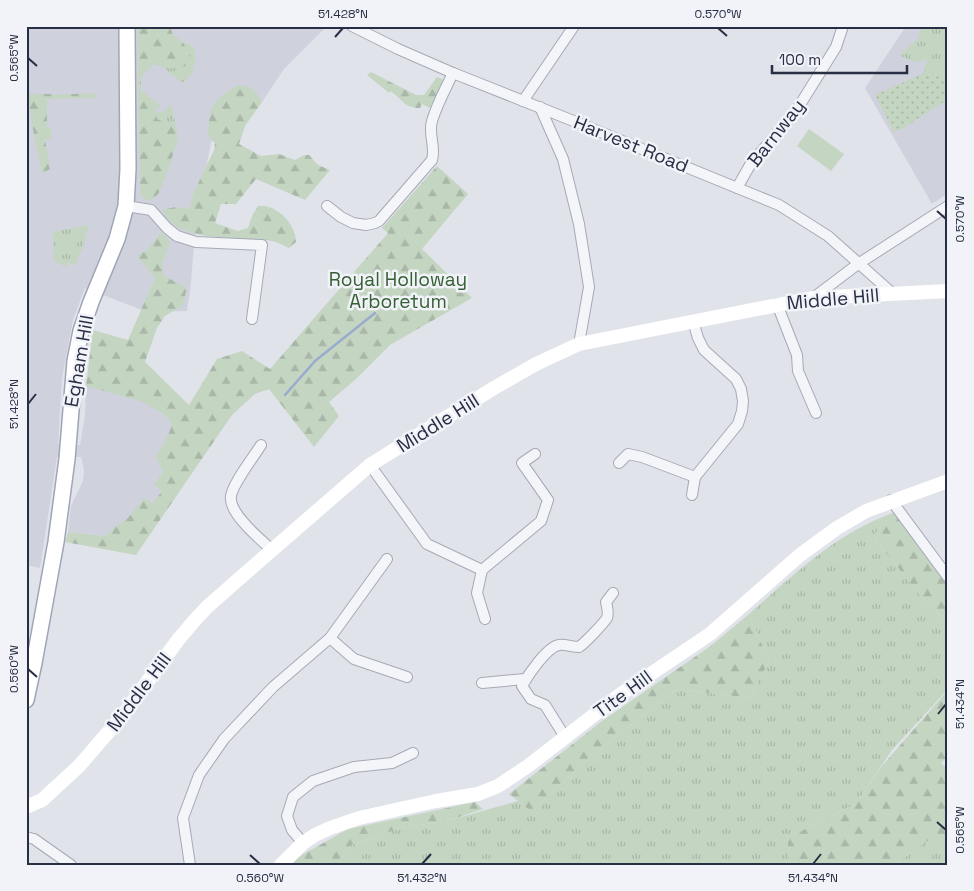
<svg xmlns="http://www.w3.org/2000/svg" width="974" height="891" viewBox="0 0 974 891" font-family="'Space Grotesk',sans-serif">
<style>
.built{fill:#cfd2dd}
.grass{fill:url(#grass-tufts)}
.forest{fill:url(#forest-firs)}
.park{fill:url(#park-dots)}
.garden{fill:#c4d5c1}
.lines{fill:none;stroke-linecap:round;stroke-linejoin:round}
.stream{stroke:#99abce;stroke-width:2.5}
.street-casing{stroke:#a6a9b6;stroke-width:12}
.primary-casing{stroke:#9fa6b8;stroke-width:18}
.street{stroke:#f4f5f9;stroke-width:10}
.secondary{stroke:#fff;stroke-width:14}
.primary{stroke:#fff;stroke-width:15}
.ticks{fill:none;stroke:#282e44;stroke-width:2}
.labels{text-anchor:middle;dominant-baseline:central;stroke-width:5;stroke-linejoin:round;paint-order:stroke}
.street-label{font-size:19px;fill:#282e44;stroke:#f1f3f8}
.park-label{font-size:19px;fill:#366134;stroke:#f1f3f8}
.neatline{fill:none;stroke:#282e44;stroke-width:2}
.ticks-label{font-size:12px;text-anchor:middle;fill:#282e44}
</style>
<defs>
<pattern id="grass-tufts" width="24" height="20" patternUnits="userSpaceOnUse" patternTransform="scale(1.25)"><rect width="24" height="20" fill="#c4d5c1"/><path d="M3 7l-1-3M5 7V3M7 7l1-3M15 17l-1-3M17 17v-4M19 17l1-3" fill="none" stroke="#a8b7a7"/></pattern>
<pattern id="forest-firs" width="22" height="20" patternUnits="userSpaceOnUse" patternTransform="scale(1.25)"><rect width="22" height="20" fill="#c4d5c1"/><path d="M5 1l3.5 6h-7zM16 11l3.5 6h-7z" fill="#a8b7a7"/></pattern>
<pattern id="park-dots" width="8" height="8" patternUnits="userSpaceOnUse" patternTransform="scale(1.25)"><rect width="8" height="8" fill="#c4d5c1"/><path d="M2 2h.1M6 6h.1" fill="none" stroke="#a8b7a7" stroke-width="1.8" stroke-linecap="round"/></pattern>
</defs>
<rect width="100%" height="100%" fill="#e1e3eb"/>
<g class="built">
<polygon points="26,26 327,26 284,69 262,102 227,94 217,113 196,219 191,283 187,311 147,312 85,288 73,320 62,378 58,444 80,445 85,415 86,382 181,411 195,458 156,505 105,536 68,532 71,506 83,481 84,470 81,457 57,457 40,568 26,565"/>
<polygon points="906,26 948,26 948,193 932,204 865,88"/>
</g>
<g class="grass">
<polygon points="921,26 948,26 948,73 942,75 924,72 927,60 914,62 899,55 919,38"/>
<polygon points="182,41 194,47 196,59 192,74 182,83 164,68 173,68 188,52"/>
<polygon points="170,105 172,107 176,127 157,119 156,113 163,112"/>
<polygon points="89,225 84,244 75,266 68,262 66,267 54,261 53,232"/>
<path d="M880 518 875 539 919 594 948 623V689L892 750 856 804 787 838 790 862 789 865H336L351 845 401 828 450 820 518 801 532 812 591 756 678 689 750 698 769 661 749 614C790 578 829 540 880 518Z"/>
<polygon points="937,833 948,834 948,865 894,865"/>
</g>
<g class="forest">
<polygon points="137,26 151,26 154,29 161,26 170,26 172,33 184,44 190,57 188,64 184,67 173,68 164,68 159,65 154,64 141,76 141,90 161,106 155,110 157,119 176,127 178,139 170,164 159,193 151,201 146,200 140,193"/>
<path d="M371 72 416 95H424L437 77 444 80 430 108 422 104 420 108C403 108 403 99 390 91L389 93 367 75Z"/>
<path d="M238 85C254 88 254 88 262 102L245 126 239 144 261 156 279 154 295 160 304 155H309L318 165 330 170 305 200 256 179 236 204H221L215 223 238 231 248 228 252 216 258 206C277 204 296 224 296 242L289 248C284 246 278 242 272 241 242 236 175 244 162 210L175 207 189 209 193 194 214 150 215 143 208 135C210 106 212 100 238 85Z"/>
<polygon points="95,93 96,98 47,99 47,127 51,128 51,138 45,140 50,169 42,173 32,125 28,94 52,94 53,95"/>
<path d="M437 166 468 194 422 249 472 298 390 345 356 379 329 402 339 416 314 447 269 389 255 394 232 415 136 555 65 542 68 532 105 536 119 524 128 518 144 498 153 503 162 491 154 485 163 472 156 457C161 446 169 437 172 424 164 410 155 412 144 402L86 386 93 330 128 340 155 278 137 256 148 249 161 232 170 241 162 264 164 276 187 288 182 306 165 316 157 328 145 362 189 405 217 359 242 351 270 369 388 233 382 228Z"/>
<polygon points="895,512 948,576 948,623 919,594 875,539 880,518"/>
<polygon points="749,614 769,661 750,698 678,689 591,756 532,812 509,794 602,721 712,645"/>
<polygon points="948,690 948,756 941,763 948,769 948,834 937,834 894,865 789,865 790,862 787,838 856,804 882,766"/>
<polygon points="475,802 483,809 450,820 401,828 351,845 336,865 291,865 293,860 348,829"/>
</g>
<path class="park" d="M928 71C935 76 941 76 948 73V99L904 128 894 132 875 95Z"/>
<polygon class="garden" points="809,129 844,154 831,171 797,146"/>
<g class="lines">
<polyline class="stream" points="285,395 315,361 375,313"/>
<g class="street-casing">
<g id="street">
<polyline points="352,26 398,49 453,73 571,120 779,205 828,236 892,293"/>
<polyline points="523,101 574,26"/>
<polyline points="540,107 563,159 579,224 589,287 579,344"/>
<polyline points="737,188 750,165 796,111 836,47 843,26"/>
<polyline points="126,206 151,210 167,228 177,236 196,242 262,245 252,319"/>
<path d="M327 206 341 217 353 223 366 225 375 223 379 221 432 160C436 147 428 134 432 121 437 104 446 88 453 73"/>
<polyline points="813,298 858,264 948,206"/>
<polyline points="777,304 797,355 798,371 816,413"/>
<path d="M261 445C253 458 233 483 231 496 228 513 260 539 272 550"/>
<polyline points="619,463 628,454 642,457 695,477 738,424 742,411 743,401 741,389 736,379 704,350 698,338 693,321"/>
<polyline points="370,465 427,544 482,570"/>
<polyline points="692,495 695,477"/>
<polyline points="891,500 948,577"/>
<polyline points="485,619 477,593 482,570 541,521 548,500 522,463 535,454"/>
<polyline points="330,638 354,659 407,677"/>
<polyline points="482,683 525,679"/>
<path d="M565 737 545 705 531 699 522 686C528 675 547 647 559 645 565 644 572 647 579 647 585 643 603 624 607 618 609 613 607 607 606 602L613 593"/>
<polyline points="26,837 34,839 71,865"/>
<polyline points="303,843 292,830 287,816 293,797 313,781 354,767 392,763 413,753"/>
<polyline points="190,865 183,818 199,775 224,739 273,687 330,638 387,559"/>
</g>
</g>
<g class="primary-casing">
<polyline id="primary" points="26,700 34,663 56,542 67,459 75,361 81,331 91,302 117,239 126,206 128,169 127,26"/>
</g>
<use href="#street" class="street"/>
<g class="secondary">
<polyline points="26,807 42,800 79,766 123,715 178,640 194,621 207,607 272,550 370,465 494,388 536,364 579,344 813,298 948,291"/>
<polyline points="281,865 303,843 315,835 330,828 359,818 436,801 478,794 498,786 528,766 621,694 710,634 800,555 837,528 866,511 948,481"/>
</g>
<use href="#primary" class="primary"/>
</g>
<path class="ticks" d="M718 28 727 36M335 37 343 28M28 58 37 66M937 211 946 219M28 404 36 394M28 669 37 677M938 714 946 704M937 822 946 830M250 855 260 864M422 864 431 854M813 864 821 854"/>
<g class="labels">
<g class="street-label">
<text transform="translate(776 133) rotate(-52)">Barnway</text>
<text transform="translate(631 144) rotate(22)">Harvest Road</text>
<text transform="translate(833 299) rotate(-5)">Middle Hill</text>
<text transform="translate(79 361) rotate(-80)">Egham Hill</text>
<text transform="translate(438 423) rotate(-32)">Middle Hill</text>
<text transform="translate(139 692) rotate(-53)">Middle Hill</text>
<text transform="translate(623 694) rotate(-36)">Tite Hill</text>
</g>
<g class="park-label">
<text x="398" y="279">Royal Holloway<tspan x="398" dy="22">Arboretum</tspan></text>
</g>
</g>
<rect width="974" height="891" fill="none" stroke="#f1f3f8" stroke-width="55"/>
<path d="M772 65v8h135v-8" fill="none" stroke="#282e44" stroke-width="2.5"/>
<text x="779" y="65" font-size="15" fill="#282e44" stroke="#f1f3f8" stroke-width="4" paint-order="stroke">100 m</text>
<rect x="28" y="28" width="918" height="836" class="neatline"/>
<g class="ticks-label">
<text x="343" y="18">51.428°N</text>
<text x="718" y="18">0.570°W</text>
<text transform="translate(14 58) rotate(-90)" y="4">0.565°W</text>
<text transform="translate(960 219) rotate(-90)" y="4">0.570°W</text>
<text transform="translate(14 404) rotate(-90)" y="4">51.428°N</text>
<text transform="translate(14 669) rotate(-90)" y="4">0.560°W</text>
<text transform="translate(960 704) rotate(-90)" y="4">51.434°N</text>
<text transform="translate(960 830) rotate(-90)" y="4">0.565°W</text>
<text x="260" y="882">0.560°W</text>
<text x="422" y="882">51.432°N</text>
<text x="813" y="882">51.434°N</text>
</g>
</svg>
